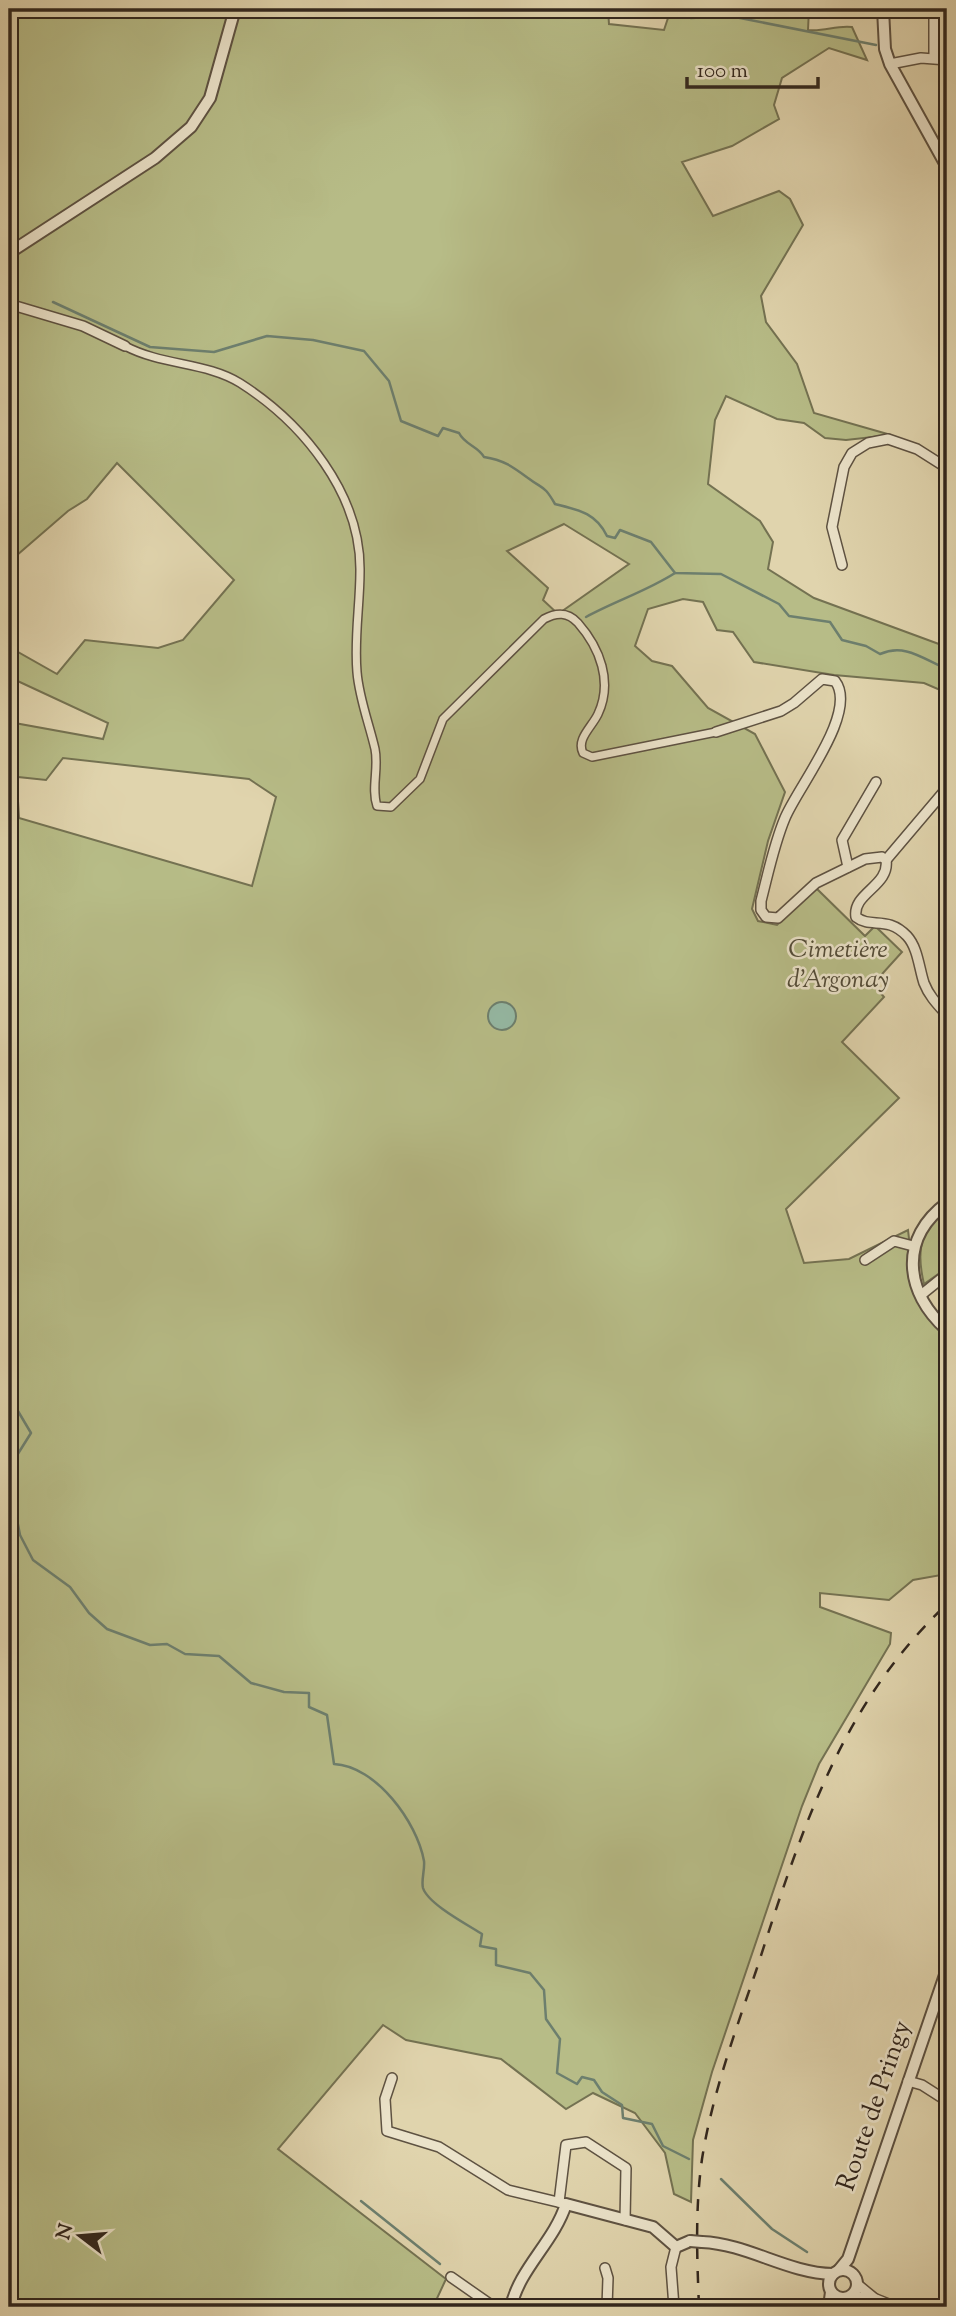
<svg xmlns="http://www.w3.org/2000/svg" width="956" height="2316" viewBox="0 0 956 2316" font-family="'Sorts Mill Goudy',serif">
<style>
.green{fill:#b7bc87;stroke:#747252;stroke-width:2;fill-rule:evenodd}
.water{fill:#95b9a4;stroke:#6d7f6e;stroke-width:2}
.lines{fill:none;stroke-linecap:round;stroke-linejoin:round}
.stream{stroke:#6d7f6e;stroke-width:2.5}
.pedestrian-casing{stroke:#5e5242;stroke-width:10}
.minor-casing{stroke:#5e5242;stroke-width:12}
.tertiary-casing{stroke:#5e5242;stroke-width:14}
.pedestrian{stroke:#ebe3ca;stroke-width:7}
.minor{stroke:#ebe3ca;stroke-width:9}
.tertiary{stroke:#ebe3ca;stroke-width:10}
.rail{stroke:#32271e;stroke-width:2.5;stroke-dasharray:12 12;stroke-linecap:butt}
.tertiary-bridge-casing{stroke:#5e5242;stroke-width:14;stroke-linecap:butt}
.tertiary-bridge{stroke:#ebe3ca;stroke-width:10}
.labels{text-anchor:middle;dominant-baseline:central;stroke-width:5;stroke-linejoin:round;paint-order:stroke}
.park-label{font-size:26px;font-style:italic;fill:#534c38;stroke:#ebe3ca}
.street-label{font-size:26px;fill:#32271e;stroke:#ebe3ca}
</style>
<rect width="100%" height="100%" fill="#e0d4ad"/>
<filter id="stains"><feTurbulence type="fractalNoise" baseFrequency=".00286" numOctaves="4"/><feColorMatrix values="0 0 0 0 .2 0 0 0 0 .09 0 0 0 0 .02 0 0 0 .5 -.17"/></filter>
<radialGradient id="worn" r=".72"><stop offset=".6" stop-color="#630" stop-opacity="0"/><stop offset="1" stop-color="#630" stop-opacity=".3"/></radialGradient>
<g class="green">
<path d="M9 9H608L609 24 664 30 671 9H809L808 30C824 32 836 25 852 27L867 60 829 48 782 78 774 105 779 119 732 146 682 162 713 216 779 191 790 199 803 225 761 296 766 322 797 364 814 413 891 435 846 440 825 438 804 423 777 419 726 396 715 420 708 484 760 521 773 542 768 569 814 598 947 647V693L924 683 834 675 754 662 733 632 717 630 703 602 683 599 648 609 635 646 652 661 672 666 708 708 755 734 785 792 768 841 752 909 758 921 777 925 816 888 865 936 875 926 902 952 873 984 884 997 842 1042 899 1098 786 1209 804 1263 849 1259 908 1230 914 1282 947 1330V1574L913 1580 889 1600 820 1593V1607L891 1633 890 1644 819 1764 802 1806 712 2072 693 2140 691 2202 674 2194 665 2153 635 2113 593 2093 566 2109 501 2059 406 2040 383 2025 278 2149 446 2279 433 2307H9V799L18 801 19 818 252 886 276 797 249 779 63 758 46 780 9 776V722L103 739 108 723 9 677V647L57 674 85 640 158 648 183 640 234 580 117 463 87 499 68 511 9 562ZM564 524 629 564 558 614 543 600 548 588 507 551Z"/>
<path d="M945 1212 947 1268 924 1284C917 1255 918 1229 945 1212Z"/>
</g>
<circle class="water" cx="502" cy="1016" r="14"/>
<g class="lines">
<g class="stream">
<polyline points="674,11 691,18 730,16 876,45"/>
<path d="M53 302 150 347 214 352 267 336 313 340 364 351 389 381 401 421 438 436 443 428 459 433C465 445 478 446 484 457 504 460 513 467 528 478 544 490 544 485 555 504 579 510 596 513 607 536L615 538 620 530 651 542 675 573 721 574 779 604 789 616 830 622 842 640 866 646 880 654C905 643 923 659 947 669"/>
<path d="M586 617C615 601 647 591 675 573"/>
<polyline points="9,1396 31,1433 9,1468"/>
<path d="M9 1478 20 1535 33 1560 70 1587 89 1613 107 1629 150 1645 167 1644 185 1654 219 1656 251 1683 284 1692 309 1693V1707L327 1715 334 1764C376 1766 417 1822 424 1861 425 1870 421 1880 423 1888 428 1904 468 1925 482 1934L480 1946 496 1949V1965L530 1973 544 1990 546 2019 560 2039 557 2073 577 2084 582 2077 594 2080 602 2092 622 2105 623 2118 652 2124 663 2146 689 2159"/>
<polyline points="721,2179 772,2229 807,2252"/>
<polyline points="361,2201 440,2264"/>
</g>
<g class="pedestrian-casing">
<path id="pedestrian" d="M125 346C163 366 206 362 240 383 303 423 361 494 360 571 360 605 354 638 357 672 359 698 369 723 375 749 379 768 371 788 377 806L391 807 420 779 443 719 544 619C557 612 568 612 578 623 600 648 613 682 598 714 592 727 576 739 583 753L592 757 716 732"/>
</g>
<g class="minor-casing">
<g id="minor">
<polyline points="934,58 934,9"/>
<polyline points="890,64 921,58 947,60"/>
<polyline points="9,304 83,326 125,346"/>
<polyline points="842,565 832,527 844,467 852,453 868,443 888,439 917,449 947,468"/>
<path d="M716 732 781 711 794 703 822 679 835 681C859 712 797 788 785 818 774 844 768 874 761 901V910L766 917 778 918 816 883 865 859 882 857 886 860C890 886 852 893 856 917 871 929 887 915 907 936 918 948 919 968 924 983 929 996 938 1005 947 1015"/>
<polyline points="886,860 947,788"/>
<polyline points="848,867 842,840 876,782"/>
<polyline points="865,1260 894,1241 913,1246"/>
<polyline points="921,1295 947,1274"/>
<polyline points="392,2078 385,2099 387,2131 439,2147 508,2190 566,2204"/>
<polyline points="908,2081 922,2085 947,2101"/>
<polyline points="559,2202 566,2145 586,2142 626,2168 625,2220"/>
<polyline points="605,2268 608,2278 607,2307"/>
<polyline points="451,2277 494,2307"/>
<polyline points="857,2284 874,2298"/>
<polyline points="850,2296 876,2299 896,2307"/>
<polyline points="674,2307 671,2267 676,2247"/>
</g>
</g>
<g class="tertiary-casing">
<g id="tertiary">
<polyline points="883,9 885,49 890,64 947,167"/>
<polyline points="9,253 155,158 191,127 210,98 235,9"/>
<path d="M947 1203C899 1238 904 1292 947 1330"/>
<path d="M702 2242C748 2244 787 2273 833 2274"/>
<circle cx="843" cy="2284" r="14"/>
<polyline points="839,2270 848,2259 947,1969"/>
<path d="M511 2307C519 2269 554 2242 566 2204L653 2227 676 2247 690 2241"/>
<polyline points="829,2307 831,2292"/>
</g>
</g>
<use href="#pedestrian" class="pedestrian"/>
<use href="#minor" class="minor"/>
<use href="#tertiary" class="tertiary"/>
<path class="rail" d="M699 2307C697 2257 695 2209 702 2159 712 2095 735 2032 756 1971 800 1835 839 1706 947 1604"/>
<g class="tertiary-bridge-casing">
<polyline id="tertiary-bridge" points="690,2241 702,2242"/>
</g>
<use href="#tertiary-bridge" class="tertiary-bridge"/>
</g>
<g class="labels">
<g class="park-label">
<text x="838" y="950">Cimetière<tspan x="838" dy="30">d'Argonay</tspan></text>
</g>
<g class="street-label">
<text transform="translate(875 2106) rotate(-71)">Route de Pringy</text>
</g>
</g>
<rect width="956" height="2316" fill="none" stroke="#e0d4ad" stroke-width="35"/>
<rect x="10" y="10" width="935" height="2295" fill="none" stroke="#32271e" stroke-width="3.5"/>
<rect x="18" y="18" width="921" height="2281" fill="none" stroke="#32271e" stroke-width="2"/>
<g transform="translate(80 2236) rotate(286)" stroke="#ebe3ca" stroke-width="5" paint-order="stroke">
<path d="M0-5L12 26L0 18L-12 26Z" fill="#32271e"/>
<text y="-10" font-size="19" font-weight="bold" text-anchor="middle" fill="#32271e">N</text>
</g>
<path d="M687 77v10h131v-10" fill="none" stroke="#32271e" stroke-width="3.5"/>
<text x="697" y="77" font-size="21" fill="#32271e" stroke="#ebe3ca" stroke-width="5" paint-order="stroke">100 m</text>
<rect width="100%" height="100%" filter="url(#stains)"/>
<rect width="100%" height="100%" fill="url(#worn)"/>
</svg>
